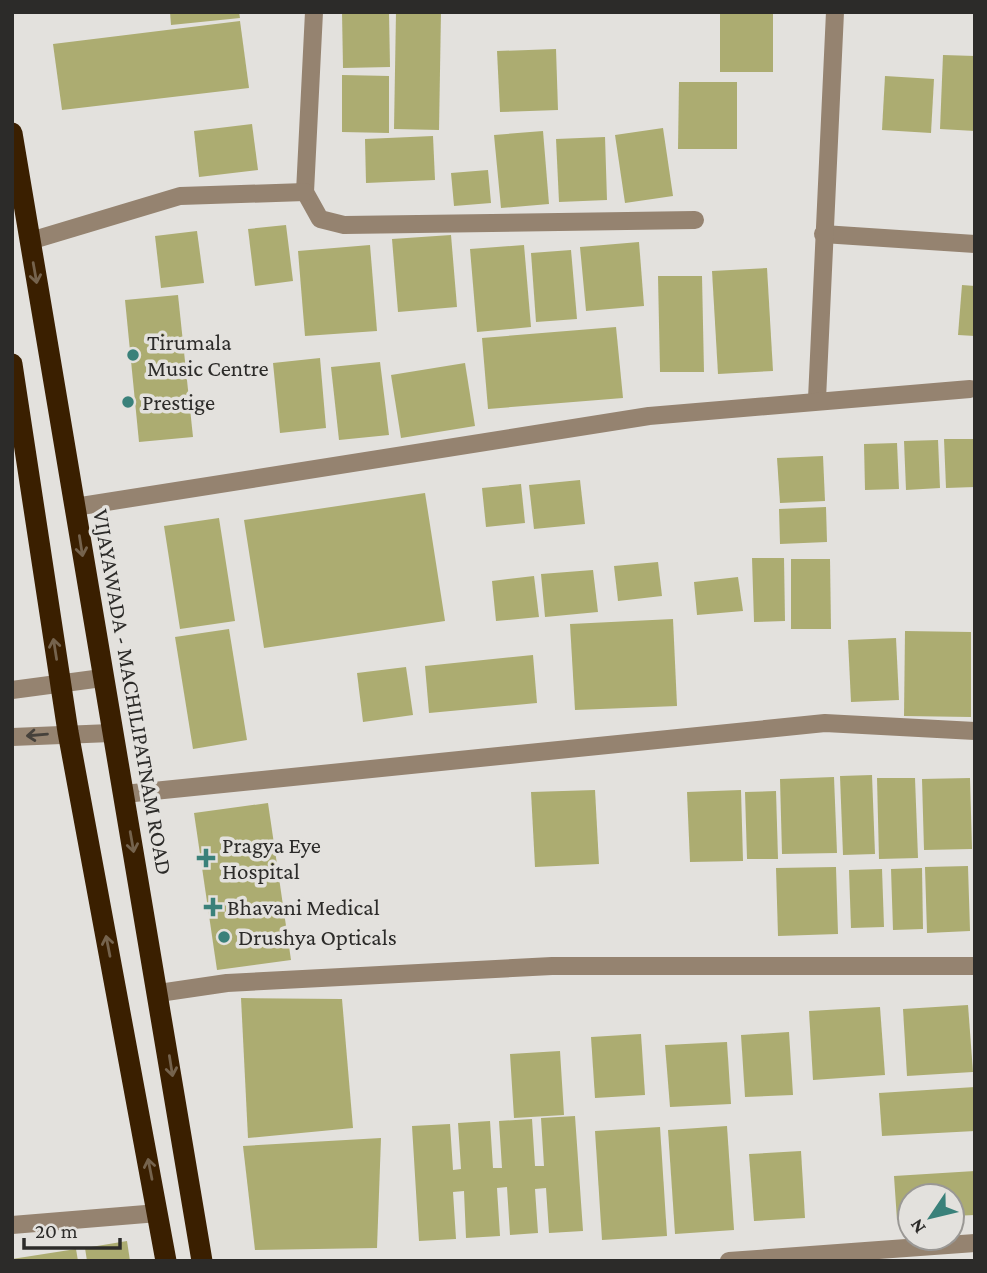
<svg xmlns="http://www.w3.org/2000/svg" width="987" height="1273" viewBox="0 0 987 1273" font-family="'Crimson Pro',serif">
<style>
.building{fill:#acac71}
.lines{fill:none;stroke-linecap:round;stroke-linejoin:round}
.minor{stroke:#958370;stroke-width:18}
.highway{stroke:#3a1f00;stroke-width:21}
.oneway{stroke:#75634d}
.oneway2{stroke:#46413b}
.poi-dot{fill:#3a817a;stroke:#e3e1dd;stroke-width:2.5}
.labels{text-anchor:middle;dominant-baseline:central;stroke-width:7;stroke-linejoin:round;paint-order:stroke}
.poi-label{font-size:23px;fill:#2c2b29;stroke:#e3e1dd;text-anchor:start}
.street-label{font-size:23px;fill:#2c2b29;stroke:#e3e1dd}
</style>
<rect width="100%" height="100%" fill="#e3e1dd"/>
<g class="building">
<polygon points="170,12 239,12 240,18 171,25"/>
<polygon points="342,12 389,12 390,67 343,68"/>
<polygon points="396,12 441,12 439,130 394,129"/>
<rect x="720" y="12" width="53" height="60"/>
<polygon points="240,21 249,88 62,110 53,44"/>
<polygon points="556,49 558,110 500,112 497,51"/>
<polygon points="943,55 975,56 975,131 940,129"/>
<polygon points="342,75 389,76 389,133 342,132"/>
<polygon points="885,76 934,79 931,133 882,130"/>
<polygon points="679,82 737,82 737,149 678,149"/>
<polygon points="252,124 258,170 199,177 194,131"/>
<polygon points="663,128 673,196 625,203 615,135"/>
<polygon points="543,131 549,204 501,208 494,135"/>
<polygon points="433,136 435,180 366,183 365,139"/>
<polygon points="605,137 607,200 559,202 556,139"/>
<polygon points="488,170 491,203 454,206 451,173"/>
<polygon points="286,225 293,281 255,286 248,229"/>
<polygon points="197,231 204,283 161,288 155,236"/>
<polygon points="451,235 457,307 398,312 392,239"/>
<polygon points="639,242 644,306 586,311 580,247"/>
<polygon points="370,245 377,331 305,336 298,251"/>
<polygon points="524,245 531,327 477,332 470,249"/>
<polygon points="571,250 577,319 536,322 531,253"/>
<polygon points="767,268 773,371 718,374 712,271"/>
<polygon points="658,276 702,276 704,372 660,372"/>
<polygon points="962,285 975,286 975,336 958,335"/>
<polygon points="178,295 193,437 139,442 125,300"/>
<polygon points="616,327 623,398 488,409 482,338"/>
<polygon points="320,358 326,428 280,433 273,363"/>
<polygon points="380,362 389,435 339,440 331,367"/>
<polygon points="465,363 475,426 401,438 391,375"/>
<polygon points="944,439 975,439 975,487 946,488"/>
<polygon points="938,440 940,488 906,490 904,441"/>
<polygon points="897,443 899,489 865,490 864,444"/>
<polygon points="823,456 825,501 780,503 777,458"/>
<polygon points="580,480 585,524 534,529 529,485"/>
<polygon points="521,484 525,523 486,527 482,488"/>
<polygon points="425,493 445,621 264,648 244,520"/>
<polygon points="826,507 827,542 780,544 779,509"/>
<polygon points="219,518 235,621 180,629 164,526"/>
<polygon points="752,558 784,558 785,621 754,622"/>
<polygon points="791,559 830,559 831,629 791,629"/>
<polygon points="658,562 662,596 618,601 614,566"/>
<polygon points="593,570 598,612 545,617 541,574"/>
<polygon points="534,576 539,617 496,621 492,581"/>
<polygon points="738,577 743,611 697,615 694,582"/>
<polygon points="673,619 677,706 575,710 570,624"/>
<polygon points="229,629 247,740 193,749 175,637"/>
<polygon points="905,631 971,632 971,717 904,716"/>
<polygon points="896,638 899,700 851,702 848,640"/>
<polygon points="533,655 537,703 429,713 425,666"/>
<polygon points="406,667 413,715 363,722 357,673"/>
<polygon points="872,775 875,854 843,855 840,776"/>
<polygon points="834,777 837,853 782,854 780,779"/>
<polygon points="877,778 915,778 918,858 879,859"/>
<polygon points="970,778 972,849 924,850 922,779"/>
<polygon points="595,790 599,864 535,867 531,792"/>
<polygon points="741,790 743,861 690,862 687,792"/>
<polygon points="776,791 778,859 747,859 745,792"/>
<polygon points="268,803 291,960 217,970 194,813"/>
<polygon points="968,866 970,931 927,933 925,867"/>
<polygon points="836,867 838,934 778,936 776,868"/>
<polygon points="922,868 923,929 893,930 891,869"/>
<polygon points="882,869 884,927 851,928 849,870"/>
<polygon points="241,998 342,999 353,1128 248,1138"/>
<polygon points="968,1005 973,1072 907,1076 903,1009"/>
<polygon points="880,1007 885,1075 813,1080 809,1011"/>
<polygon points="789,1032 793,1095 745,1097 741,1035"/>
<polygon points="641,1034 645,1095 595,1098 591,1037"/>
<polygon points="727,1042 731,1104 670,1107 665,1045"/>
<polygon points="560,1051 564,1115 514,1118 510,1054"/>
<polygon points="975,1087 975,1131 882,1136 879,1093"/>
<polygon points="575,1116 583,1231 549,1233 546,1188 535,1189 538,1233 510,1235 507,1187 497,1188 500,1236 466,1238 464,1191 453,1192 456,1239 419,1241 412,1126 450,1124 453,1170 461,1169 458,1123 490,1121 493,1168 502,1168 499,1121 532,1119 535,1166 544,1166 541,1118"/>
<polygon points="727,1126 734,1230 675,1234 668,1130"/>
<polygon points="660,1127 667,1236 602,1240 595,1131"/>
<polygon points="381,1138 377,1248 255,1250 243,1146"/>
<polygon points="801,1151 805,1218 754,1221 749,1154"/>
<polygon points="975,1171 975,1215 952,1216 952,1196 910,1196 910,1219 897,1220 894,1176"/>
<polygon points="127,1241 130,1261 87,1261 85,1248"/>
<polygon points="76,1249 78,1261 12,1261 12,1259"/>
</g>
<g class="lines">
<g class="minor">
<polyline points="314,12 305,192 320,219 344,225 695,220"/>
<polyline points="823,234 975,244"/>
<polyline points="30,241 180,196 305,192"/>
<polyline points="817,399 835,12"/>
<polyline points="75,507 649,416 970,389"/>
<polyline points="12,690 102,678"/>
<polyline points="12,737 111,733"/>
<polyline points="124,794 825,723 975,731"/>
<polyline points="159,993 227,983 552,966 975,966"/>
<polyline points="12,1225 158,1213"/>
<polyline points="729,1261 975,1243"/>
</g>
<g class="highway">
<polyline points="12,133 202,1261"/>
<polyline points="12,364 68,732 166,1261"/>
</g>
</g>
<defs><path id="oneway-shaft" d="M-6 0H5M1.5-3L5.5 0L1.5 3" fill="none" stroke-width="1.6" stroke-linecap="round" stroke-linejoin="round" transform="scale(1.75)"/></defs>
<g class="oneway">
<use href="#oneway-shaft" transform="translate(35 273) rotate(80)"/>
<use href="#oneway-shaft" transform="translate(81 546) rotate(81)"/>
<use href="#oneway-shaft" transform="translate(55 649) rotate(-99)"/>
<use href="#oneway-shaft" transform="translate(132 842) rotate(80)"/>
<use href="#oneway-shaft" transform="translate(108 946) rotate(-101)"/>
<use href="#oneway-shaft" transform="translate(171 1066) rotate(81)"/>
<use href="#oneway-shaft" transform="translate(150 1169) rotate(-101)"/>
</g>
<use class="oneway2" href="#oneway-shaft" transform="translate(37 735) rotate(175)"/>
<g class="poi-dot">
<circle cx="133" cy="355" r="7"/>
<circle cx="128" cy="402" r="7"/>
<path d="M202.5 847.5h7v7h7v7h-7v7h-7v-7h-7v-7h7z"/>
<path d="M209.5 896.5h7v7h7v7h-7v7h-7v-7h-7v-7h7z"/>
<circle cx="224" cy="937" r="7"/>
</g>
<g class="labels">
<g class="poi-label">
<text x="147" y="342">Tirumala<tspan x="147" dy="26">Music Centre</tspan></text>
<text x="142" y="402">Prestige</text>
<text x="222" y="845">Pragya Eye<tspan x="222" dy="26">Hospital</tspan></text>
<text x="227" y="907">Bhavani Medical</text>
<text x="238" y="937">Drushya Opticals</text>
</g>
<g class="street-label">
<text transform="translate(133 692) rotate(80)">VIJAYAWADA - MACHILIPATNAM ROAD</text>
</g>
</g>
<rect width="987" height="1273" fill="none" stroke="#2c2b29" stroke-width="28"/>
<g transform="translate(931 1217) rotate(235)"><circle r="33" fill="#e3e1dd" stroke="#9a9895" stroke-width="2"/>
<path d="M0-5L12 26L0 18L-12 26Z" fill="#3a817a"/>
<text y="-10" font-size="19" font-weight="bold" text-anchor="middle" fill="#2c2b29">N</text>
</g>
<path d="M24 1238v10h96v-10" fill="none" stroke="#2c2b29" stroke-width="3.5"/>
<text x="35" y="1238" font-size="21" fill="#2c2b29" stroke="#e3e1dd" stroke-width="5" paint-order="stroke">20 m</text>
</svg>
